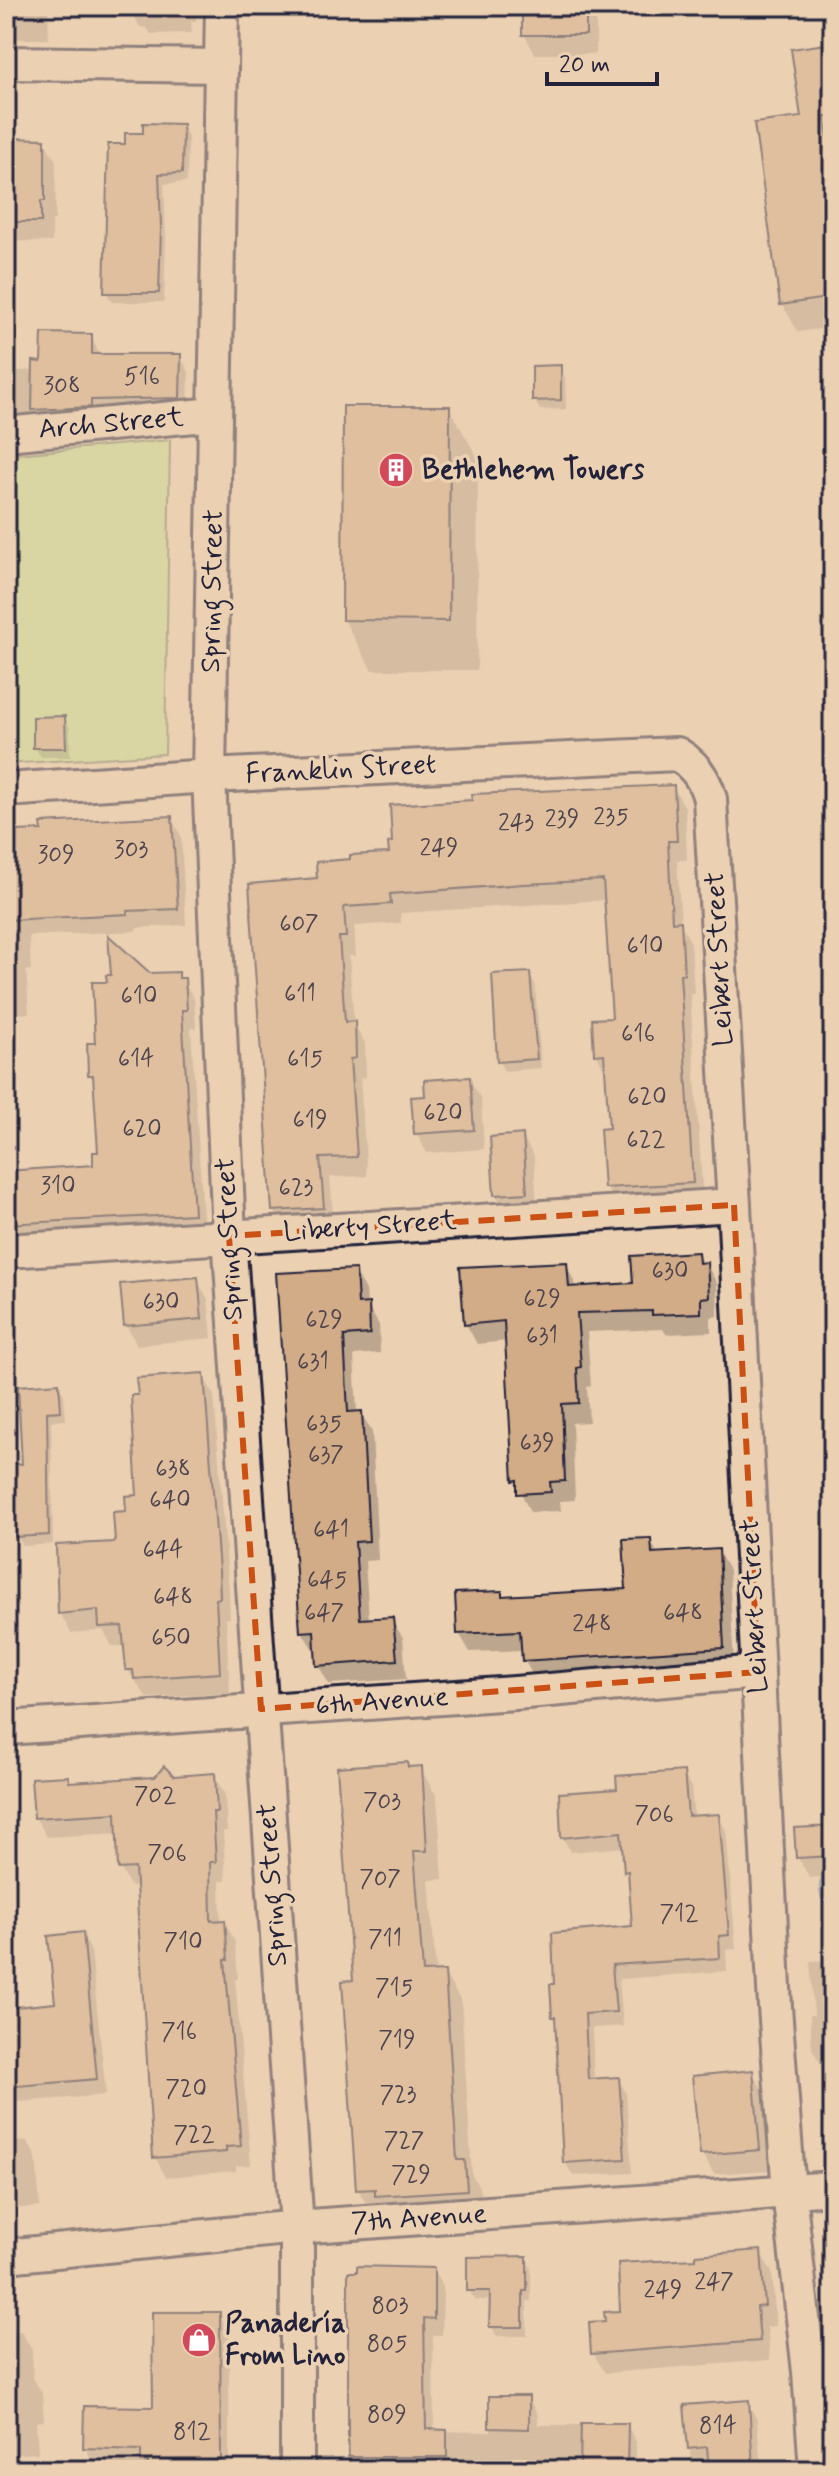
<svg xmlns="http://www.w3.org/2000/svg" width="839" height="2476" viewBox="0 0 839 2476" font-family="Mynerve,sans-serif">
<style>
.green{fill:#c6dd93;stroke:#748067;stroke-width:2}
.water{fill:#92bdeb;stroke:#657fa5;stroke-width:2}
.shadow{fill:#0003}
.building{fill:#d2ab87;stroke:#22223b;stroke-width:2}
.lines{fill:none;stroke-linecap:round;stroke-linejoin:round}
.minor-casing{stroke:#22223b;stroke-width:38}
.minor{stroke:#ebd0b2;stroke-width:32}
.marked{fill:none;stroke:#ca5113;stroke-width:6;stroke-dasharray:16 10;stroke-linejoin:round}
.labels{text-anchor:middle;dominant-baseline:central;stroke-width:7;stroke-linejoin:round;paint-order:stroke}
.number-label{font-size:24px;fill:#4e444e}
.street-label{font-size:28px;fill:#22223b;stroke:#ebd0b2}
.poi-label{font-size:28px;font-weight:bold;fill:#22223b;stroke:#ebd0b2;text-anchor:start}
</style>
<rect width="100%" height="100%" fill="#ebd0b2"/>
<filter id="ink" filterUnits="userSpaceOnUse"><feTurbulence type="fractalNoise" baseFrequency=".0125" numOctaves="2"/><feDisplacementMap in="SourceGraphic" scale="16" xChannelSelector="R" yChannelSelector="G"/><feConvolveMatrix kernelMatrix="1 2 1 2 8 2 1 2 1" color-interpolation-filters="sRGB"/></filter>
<g filter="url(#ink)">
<polygon class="green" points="170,440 165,754 6,764 6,455"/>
<path class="water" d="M833 1866V1909C815 1899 816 1876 833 1866Z"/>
<g class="shadow">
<polygon points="6,6 48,6 49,39 10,39 6,35"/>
<polygon points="129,6 196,6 196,21 191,21 192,33 151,34 147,28 140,27"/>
<polygon points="524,6 606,6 606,14 596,15 596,54 535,54 524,34"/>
<polygon points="833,45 833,327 798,332 782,304 803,118"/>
<polygon points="182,126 188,136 187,182 164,184 166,239 164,302 112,302 106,292 127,146 145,135"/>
<polygon points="6,140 44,141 56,161 55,220 52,220 52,242 15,241 6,225"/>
<polygon points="91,336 100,356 180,356 189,372 188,413 6,425 6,372 34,370"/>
<polygon points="559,367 565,377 566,409 540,410 534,400"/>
<polygon points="449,408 478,458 477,670 372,670 344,620"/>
<polygon points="64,718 70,728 70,757 41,757 35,748"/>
<polygon points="673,787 685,807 687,860 677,860 681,925 691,943 694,993 690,993 703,1202 618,1207 606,1187 611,1130 607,1074 596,1054 614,1020 606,900 400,913 401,923 354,926 356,956 349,956 354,1024 365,1043 366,1077 360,1078 367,1176 330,1177 334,1227 285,1230 274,1210 319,880 391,855"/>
<polygon points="171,818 181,835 186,925 136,928 136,931 29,936 31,970 26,970 29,1013 6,1015 6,840"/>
<polygon points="178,974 194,998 196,1028 191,1028 204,1232 15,1242 6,1226 6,1093 12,1169 17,1169 19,1172 95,1167 100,1154 96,1086 90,1075 97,1045 149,975"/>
<polygon points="529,974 535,984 541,1068 504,1071 499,1061"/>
<polygon points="469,1079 481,1099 484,1149 427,1153 416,1133 427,1098"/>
<polygon points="522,1136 534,1156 537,1213 508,1215 496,1195"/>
<polygon points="697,1254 703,1264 706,1264 717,1283 718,1316 711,1317 711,1332 666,1334 663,1329 587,1332 591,1386 587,1387 589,1422 572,1423 575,1500 560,1501 561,1511 530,1512 515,1480 507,1341 477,1344 466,1324 566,1264 577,1288 635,1285"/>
<polygon points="355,1271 366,1290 367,1305 379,1325 380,1353 354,1355 357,1413 361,1413 372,1432 378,1560 365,1561 369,1620 391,1619 403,1638 406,1679 329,1684 318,1665 317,1650 314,1651 302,1632 278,1275"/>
<polygon points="197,1280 208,1299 212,1338 137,1345 126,1325"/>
<polygon points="203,1376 214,1395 229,1592 230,1618 226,1618 230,1693 147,1698 128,1670 126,1646 112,1646 103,1630 71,1633 60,1613 117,1544 128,1512 140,1497 140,1397"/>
<polygon points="58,1385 64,1395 66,1420 51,1421 53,1544 23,1546 17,1536 24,1466"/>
<polygon points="833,1467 833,1512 831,1468"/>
<polygon points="650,1540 658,1554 718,1551 729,1570 734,1666 535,1679 524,1660 523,1650 470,1652 459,1633 501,1593 503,1598 628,1591"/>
<polygon points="420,1768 437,1797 443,1879 429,1880 436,1973 444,1973 461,2001 472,2175 481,2191 482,2218 374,2218 358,2189 355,1982 409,1769"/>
<polygon points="683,1773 691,1787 694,1818 718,1816 726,1830 736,1949 726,1950 727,1971 619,1979 623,2026 592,2028 594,2081 618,2079 626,2093 632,2173 573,2176 565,2162 557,2022 554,2016 634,1928 630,1878 626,1871 624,1847 571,1852 563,1838 619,1791"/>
<polygon points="214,1775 225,1795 227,1831 223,1831 226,1881 220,1881 221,1922 224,1922 235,1941 238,1979 235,1979 251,2165 236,2166 236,2171 166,2177 155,2157 138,1887 131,1887 120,1868 119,1833 47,1837 36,1818 67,1778 71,1784"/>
<polygon points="825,1795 833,1795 833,1876 810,1878 798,1858 827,1828"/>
<polygon points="82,1934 91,1951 106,2095 6,2103 6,2010 57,2005"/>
<polygon points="833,1960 833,2157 825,2143 821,2064 812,2049 810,2015 814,2015 810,1961"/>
<polygon points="752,2072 764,2092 770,2170 714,2174 702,2154"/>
<polygon points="27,2141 36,2157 40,2207 6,2209 6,2142"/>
<polygon points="833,2245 833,2313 829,2305 825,2246"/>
<polygon points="760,2252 772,2272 776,2326 767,2327 770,2360 605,2373 593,2353 607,2323 698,2261"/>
<polygon points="526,2258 531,2268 531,2301 527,2301 527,2336 497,2336 491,2326 492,2300 475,2300 469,2290"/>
<polygon points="433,2270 443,2287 442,2335 433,2335 434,2431 491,2432 491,2398 528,2398 538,2415 538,2425 627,2425 636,2442 636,2470 358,2470 350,2456"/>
<polygon points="219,2314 229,2331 229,2470 148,2470 146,2466 95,2465 85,2448 155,2409"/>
<polygon points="21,2331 32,2350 33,2378 42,2393 44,2421 36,2422 38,2453 6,2455 6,2333"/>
<polygon points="748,2403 757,2420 761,2470 691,2470 687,2407"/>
</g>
<g class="building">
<rect x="522" y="6" width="64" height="29"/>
<polygon points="833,43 833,116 825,117 833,172 833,297 780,305 754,123 801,117 791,49"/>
<polygon points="143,123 183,124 182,173 159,174 161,228 159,293 104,293 108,144 125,144 125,133 143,133"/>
<polygon points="6,138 45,139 45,201 41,201 41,222 6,222"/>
<polygon points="42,333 92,334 92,354 181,354 180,398 91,400 91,407 32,410 33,361 41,362"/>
<polygon points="561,365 561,400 532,401 532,366"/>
<polygon points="343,406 450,406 449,621 342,620"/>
<polygon points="65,716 66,748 33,748 33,717"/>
<polygon points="674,785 677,841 668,841 672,922 681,921 684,974 680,974 693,1183 604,1188 600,1129 609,1128 604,1054 594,1055 592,1019 612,1018 603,880 524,884 390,894 391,904 344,907 346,937 339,937 345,1022 355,1021 356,1058 350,1059 357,1157 320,1158 324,1208 272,1211 249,884 317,878 316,862 350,859 350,855 389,853 388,843 392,842 390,805 472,800 472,794"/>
<polygon points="172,816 178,909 127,911 128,914 6,920 6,838 16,837 16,831 42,830 41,823"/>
<polygon points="108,935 150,973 179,972 179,978 185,978 187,1010 182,1010 194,1214 6,1224 6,1171 93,1165 93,1152 98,1152 93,1075 88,1075 87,1043 95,1043 92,982 107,982 106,975 111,975"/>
<polygon points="530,972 537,1059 497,1062 492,974"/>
<polygon points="470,1077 474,1130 414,1134 411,1097 425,1096 424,1080"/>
<polygon points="523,1134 527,1193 494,1195 490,1137"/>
<polygon points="698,1252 699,1263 707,1262 708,1279 709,1297 701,1298 701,1313 652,1315 652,1311 577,1313 581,1367 577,1368 579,1403 562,1404 565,1481 550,1482 551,1492 517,1494 517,1480 513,1481 504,1321 464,1325 460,1267 567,1262 569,1287 633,1283 631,1256"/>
<polygon points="356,1269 358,1304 369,1303 370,1334 344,1336 348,1412 362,1411 369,1541 355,1542 360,1619 393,1617 397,1660 316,1666 314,1631 300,1632 276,1273"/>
<polygon points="198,1277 202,1319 124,1326 120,1284"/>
<polygon points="204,1373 219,1571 220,1598 216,1599 220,1673 134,1679 133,1670 126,1670 122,1626 99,1627 98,1610 58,1614 56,1545 115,1542 113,1512 126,1511 125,1496 137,1495 131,1395 138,1395 136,1378"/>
<polygon points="59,1383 61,1411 47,1412 49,1535 15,1537 11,1464 22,1464 18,1386"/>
<polygon points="651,1538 652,1553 719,1549 724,1648 522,1661 520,1631 457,1634 455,1593 502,1591 502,1596 626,1589 623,1539"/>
<polygon points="407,1762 408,1767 422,1766 427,1851 414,1851 423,1972 445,1971 457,2160 465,2160 467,2190 375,2196 375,2189 356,2190 342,1981 353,1980 337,1767"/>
<polygon points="164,1766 174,1776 215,1773 217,1812 213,1812 216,1862 210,1862 211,1921 225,1920 228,1960 225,1960 241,2146 226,2147 226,2152 153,2158 135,1868 118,1869 116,1813 34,1818 31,1778 68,1776 69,1782 155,1777"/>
<polygon points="684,1771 688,1816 719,1814 729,1935 719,1936 720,1958 612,1965 616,2012 585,2014 588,2079 619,2077 625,2159 563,2163 555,2017 552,2017 550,1984 554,1984 552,1933 632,1926 628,1871 624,1872 621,1832 561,1838 559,1793 617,1789 616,1776"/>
<polygon points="833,1826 833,1856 796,1858 794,1828"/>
<polygon points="83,1932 97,2079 6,2087 6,2008 55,2003 48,1936"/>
<polygon points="753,2070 760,2150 700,2155 692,2076"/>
<polygon points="761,2250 765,2306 757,2307 760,2341 591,2354 589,2322 605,2321 604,2312 620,2311 618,2263 696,2259 696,2255"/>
<polygon points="527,2256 527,2291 523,2291 523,2327 489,2327 490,2291 467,2291 467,2257"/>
<polygon points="357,2266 434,2268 434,2319 424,2318 426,2429 447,2430 447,2457 348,2457 348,2272 357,2272"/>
<polygon points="152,2312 220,2312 221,2461 211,2461 211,2470 148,2470 148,2462 141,2462 141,2450 83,2448 84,2406 153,2407"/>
<polygon points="489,2396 529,2396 529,2429 489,2428"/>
<polygon points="749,2400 753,2470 709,2470 707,2447 688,2449 684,2405"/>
<polygon points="581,2423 628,2423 627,2470 580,2470"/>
</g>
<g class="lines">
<g class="minor-casing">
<g id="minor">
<polyline points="222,6 209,776 229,1236 297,2227 297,2470"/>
<polyline points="6,63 221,66"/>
<polyline points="6,434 215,414"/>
<path d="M6 790 209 776 677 754C695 765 705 779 710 799L734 1205 775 2007 789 2192 809 2372 816 2470"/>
<polyline points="6,1251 734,1205"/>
<polyline points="6,1728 515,1693 758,1672"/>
<polyline points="6,2256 297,2227 833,2188"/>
</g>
</g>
<use href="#minor" class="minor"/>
</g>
</g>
<path d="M0 0H839V2476H0ZM734 1205 758 1672 261 1709 229 1236Z" fill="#ebd0b2" fill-opacity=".55" fill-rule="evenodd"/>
<path class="marked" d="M734 1205 758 1672 261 1709 229 1236Z"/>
<defs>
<g id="building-disc" transform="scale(1.8)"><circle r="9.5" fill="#d1495b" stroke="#ebd0b2"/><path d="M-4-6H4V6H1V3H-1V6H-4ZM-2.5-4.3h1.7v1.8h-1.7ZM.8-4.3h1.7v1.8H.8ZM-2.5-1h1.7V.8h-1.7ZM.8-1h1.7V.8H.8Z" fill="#fff"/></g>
<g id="shop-disc" transform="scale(1.8)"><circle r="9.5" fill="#d1495b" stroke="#ebd0b2"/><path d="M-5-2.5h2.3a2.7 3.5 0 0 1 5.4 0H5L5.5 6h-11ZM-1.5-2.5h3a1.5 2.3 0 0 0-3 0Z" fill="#fff"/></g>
</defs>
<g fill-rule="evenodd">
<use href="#building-disc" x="396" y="470"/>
<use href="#shop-disc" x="199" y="2340"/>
</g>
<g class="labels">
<g class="number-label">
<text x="142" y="377">516</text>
<text x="62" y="386">308</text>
<text x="611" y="817">235</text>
<text x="562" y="819">239</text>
<text x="516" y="823">243</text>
<text x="439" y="848">249</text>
<text x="131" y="850">303</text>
<text x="56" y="855">309</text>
<text x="299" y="924">607</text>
<text x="645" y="946">610</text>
<text x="300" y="994">611</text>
<text x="139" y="996">610</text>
<text x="638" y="1034">616</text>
<text x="136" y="1059">614</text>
<text x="305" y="1059">615</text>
<text x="647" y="1097">620</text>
<text x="443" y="1113">620</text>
<text x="310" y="1120">619</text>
<text x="142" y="1129">620</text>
<text x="646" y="1140">622</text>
<text x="58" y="1186">310</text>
<text x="296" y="1188">623</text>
<text x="670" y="1271">630</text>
<text x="542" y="1299">629</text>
<text x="161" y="1302">630</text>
<text x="324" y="1320">629</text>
<text x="542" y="1336">631</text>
<text x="313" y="1362">631</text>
<text x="324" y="1424">635</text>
<text x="537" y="1443">639</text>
<text x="326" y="1455">637</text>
<text x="173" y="1469">638</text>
<text x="170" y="1500">640</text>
<text x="331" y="1530">641</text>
<text x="163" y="1550">644</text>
<text x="327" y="1580">645</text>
<text x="173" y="1597">648</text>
<text x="324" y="1613">647</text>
<text x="683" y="1613">648</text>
<text x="592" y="1624">248</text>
<text x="171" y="1638">650</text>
<text x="155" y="1796">702</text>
<text x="382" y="1802">703</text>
<text x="654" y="1815">706</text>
<text x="167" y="1854">706</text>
<text x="380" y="1879">707</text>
<text x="679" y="1914">712</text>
<text x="385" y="1939">711</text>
<text x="183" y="1942">710</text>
<text x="394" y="1988">715</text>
<text x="179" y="2032">716</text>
<text x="397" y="2040">719</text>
<text x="186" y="2089">720</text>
<text x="398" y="2095">723</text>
<text x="194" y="2135">722</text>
<text x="404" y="2141">727</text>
<text x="411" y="2175">729</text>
<text x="714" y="2282">247</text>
<text x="663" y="2290">249</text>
<text x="390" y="2306">803</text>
<text x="387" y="2344">805</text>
<text x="387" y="2415">809</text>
<text x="718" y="2426">814</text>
<text x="192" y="2432">812</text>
</g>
<g class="street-label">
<text transform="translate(111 424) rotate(-5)">Arch Street</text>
<text transform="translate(213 591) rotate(-89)">Spring Street</text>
<text transform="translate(341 770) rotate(-3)">Franklin Street</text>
<text transform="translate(720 959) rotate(-93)">Leibert Street</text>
<text transform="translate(370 1227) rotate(-4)">Liberty Street</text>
<text transform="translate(230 1239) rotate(-93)">Spring Street</text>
<text transform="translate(755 1606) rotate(-93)">Leibert Street</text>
<text transform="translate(382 1702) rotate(-4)">6th Avenue</text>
<text transform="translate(273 1885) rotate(-94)">Spring Street</text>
<text transform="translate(419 2219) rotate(-4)">7th Avenue</text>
</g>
<g class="poi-label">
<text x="422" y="470">Bethlehem Towers</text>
<text x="225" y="2324">Panadería<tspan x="225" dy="32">From Lino</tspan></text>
</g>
</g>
<rect width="839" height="2476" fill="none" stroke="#ebd0b2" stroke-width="32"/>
<rect x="16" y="16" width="807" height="2444" fill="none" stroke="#22223b" stroke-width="3" filter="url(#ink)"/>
<path d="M547 72v12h110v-12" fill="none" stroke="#22223b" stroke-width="4"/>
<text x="559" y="72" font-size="24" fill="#22223b" stroke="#ebd0b2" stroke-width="6" paint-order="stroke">20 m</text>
</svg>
